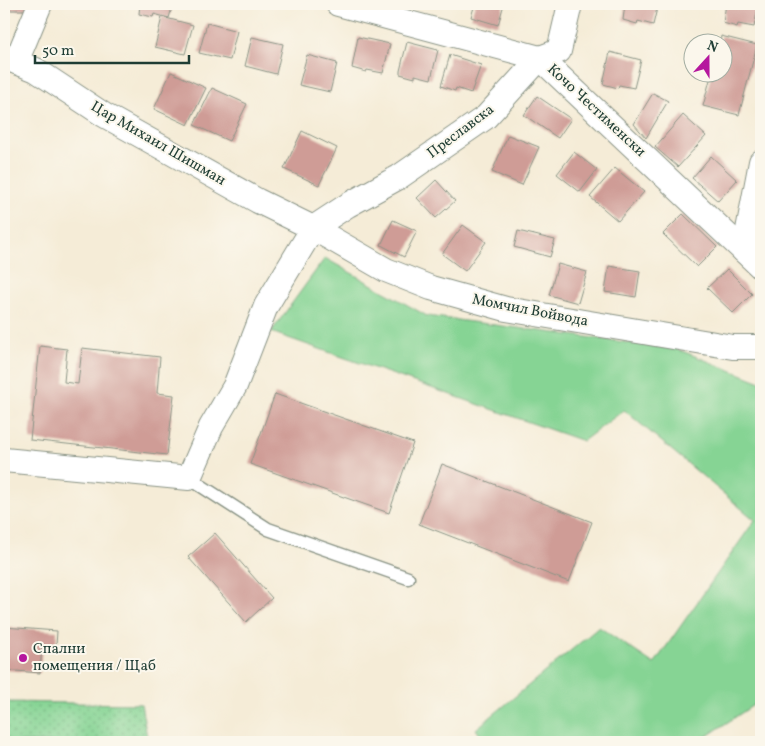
<svg xmlns="http://www.w3.org/2000/svg" width="765" height="746" viewBox="0 0 765 746" font-family="Vollkorn,serif">
<style>
.green{fill:#86d494;stroke:#528864}
.park{fill:url(#park-dots);stroke:#528864}
.building{fill:#cf9c96}
.lines{fill:none;stroke-linecap:round;stroke-linejoin:round}
.service-casing{stroke:#8a9486;stroke-width:15}
.minor-casing{stroke:#8a9486;stroke-width:26}
.service{stroke:#fff;stroke-width:12}
.minor{stroke:#fff;stroke-width:24}
.poi-dot{fill:#b5179e;stroke:#fbf7ec;stroke-width:2}
.labels{text-anchor:middle;dominant-baseline:central;stroke-width:4;stroke-linejoin:round;paint-order:stroke}
.street-label{font-size:15px;fill:#1f3d34;stroke:#fbf7ec}
.poi-label{font-size:15px;fill:#1f3d34;stroke:#fbf7ec;text-anchor:start}
</style>
<defs>
<pattern id="park-dots" width="8" height="8" patternUnits="userSpaceOnUse" patternTransform="scale(1.25)"><rect width="8" height="8" fill="#86d494"/><path d="M2 2h.1M6 6h.1" fill="none" stroke="#6dad7a" stroke-width="1.8" stroke-linecap="round"/></pattern>
</defs>
<rect width="100%" height="100%" fill="#fbf7ec"/>
<filter id="ink" filterUnits="userSpaceOnUse"><feTurbulence type="fractalNoise" baseFrequency=".02" numOctaves="2"/><feDisplacementMap in="SourceGraphic" scale="10" xChannelSelector="R" yChannelSelector="G"/><feConvolveMatrix kernelMatrix="1 2 1 2 8 2 1 2 1" color-interpolation-filters="sRGB"/></filter>
<filter id="wash" filterUnits="userSpaceOnUse"><feTurbulence type="fractalNoise" baseFrequency=".0096" numOctaves="4" result="noise"/><feDisplacementMap in="SourceGraphic" scale="20" xChannelSelector="R" yChannelSelector="G"/><feGaussianBlur stdDeviation="1.12" result="paint"/><feColorMatrix in="noise" values="0 0 0 0 0 0 0 0 0 0 0 0 0 0 0 0 0 1.4 0 .05"/><feComposite in="paint" operator="in"/></filter>
<g filter="url(#wash)">
<rect width="100%" height="100%" fill="#f5ecd7"/>
<polygon class="green" points="325,258 427,316 677,349 761,382 761,700 698,742 485,742 476,729 599,627 654,664 755,520 624,410 583,441 271,332"/>
<polygon class="park" points="4,702 141,704 148,742 4,742"/>
<g id="blocks">
<g class="building">
<rect x="4" y="4" width="26" height="6"/>
<polygon points="140,4 173,4 169,18 154,14 153,17 139,14"/>
<polygon points="475,4 504,4 498,25 471,17"/>
<polygon points="625,4 658,4 653,25 638,21 637,24 623,20"/>
<polygon points="726,4 759,4 754,27 738,24 737,27 723,23"/>
<polygon points="162,17 193,25 185,54 155,47"/>
<polygon points="207,23 237,31 230,60 199,53"/>
<polygon points="721,36 757,45 739,115 703,106 712,72 722,72 722,42 720,42"/>
<polygon points="252,37 283,44 276,74 245,66"/>
<polygon points="358,37 390,44 383,73 367,70 366,72 352,68"/>
<polygon points="407,42 438,50 431,79 415,75 415,78 400,74 400,71"/>
<polygon points="610,52 641,60 634,88 619,85 618,88 603,84"/>
<polygon points="307,55 337,63 330,92 299,85"/>
<polygon points="450,55 481,65 471,93 456,88 455,91 441,86"/>
<polygon points="171,72 206,88 188,125 154,109"/>
<polygon points="212,88 247,104 229,141 194,125"/>
<polygon points="653,93 668,101 646,138 634,124"/>
<polygon points="537,96 571,119 558,138 524,115"/>
<polygon points="683,115 706,136 678,167 655,147"/>
<polygon points="302,131 337,148 319,185 284,169"/>
<polygon points="508,135 539,147 522,185 492,172"/>
<polygon points="574,152 597,170 580,192 557,174"/>
<polygon points="711,156 737,180 718,201 692,178"/>
<polygon points="615,168 644,192 618,221 590,197"/>
<polygon points="436,180 455,201 436,218 417,198"/>
<polygon points="683,214 717,247 697,267 663,234"/>
<polygon points="393,220 417,231 404,257 381,245"/>
<polygon points="463,225 486,242 465,271 442,254"/>
<polygon points="518,231 555,240 550,257 514,247"/>
<polygon points="558,264 587,272 578,303 549,295"/>
<polygon points="609,266 640,271 636,297 605,292"/>
<polygon points="727,269 752,294 733,313 707,288"/>
<polygon points="40,346 67,349 64,382 78,384 82,348 160,357 157,393 174,395 167,455 30,440"/>
<polygon points="275,394 413,443 389,513 250,464"/>
<polygon points="442,464 592,522 569,582 419,524"/>
<polygon points="215,533 272,598 246,622 188,557"/>
<polygon points="4,627 57,631 56,646 42,645 40,673 4,670"/>
</g>
</g>
</g>
<g filter="url(#ink)">
<use href="#blocks" fill-opacity="0" stroke="#8a9486" stroke-width="1"/>
<g class="lines">
<g class="service-casing">
<polyline id="service" points="189,478 268,529 408,578"/>
</g>
<g class="minor-casing">
<g id="minor">
<polyline points="338,4 540,58 761,267"/>
<polyline points="4,57 36,70 104,115 258,201 313,228 386,270 431,288 506,309 733,347 761,347"/>
<polyline points="16,62 40,4"/>
<polyline points="744,251 761,162"/>
<polyline points="4,460 189,478 211,427 235,386 266,306 313,228 348,205 399,177 486,117 540,58 559,51 570,4"/>
</g>
</g>
<use href="#service" class="service"/>
<use href="#minor" class="minor"/>
</g>
</g>
<circle class="poi-dot" cx="23" cy="658" r="5"/>
<g class="labels">
<g class="street-label">
<text transform="translate(596 111) rotate(43)">Кочо Честименски</text>
<text transform="translate(461 132) rotate(-37)">Преславска</text>
<text transform="translate(158 144) rotate(30)">Цар Михаил Шишман</text>
<text transform="translate(530 311) rotate(11)">Момчил Войвода</text>
</g>
<g class="poi-label">
<text x="33" y="649">Спални<tspan x="33" dy="17">помещения / Щаб</tspan></text>
</g>
</g>
<rect width="765" height="746" fill="none" stroke="#fbf7ec" stroke-width="20"/>
<g transform="translate(708 58) rotate(21)"><circle r="24" fill="#fbf7ec" stroke="#a3ada2"/>
<path d="M0-4L9 19L0 12L-9 19Z" fill="#b5179e"/>
<text y="-8" font-size="14" font-weight="bold" text-anchor="middle" fill="#1f3d34">N</text>
</g>
<path d="M35 55v8h154v-8" fill="none" stroke="#1f3d34" stroke-width="2.5"/>
<text x="42" y="55" font-size="15" fill="#1f3d34" stroke="#fbf7ec" stroke-width="4" paint-order="stroke">50 m</text>
</svg>
